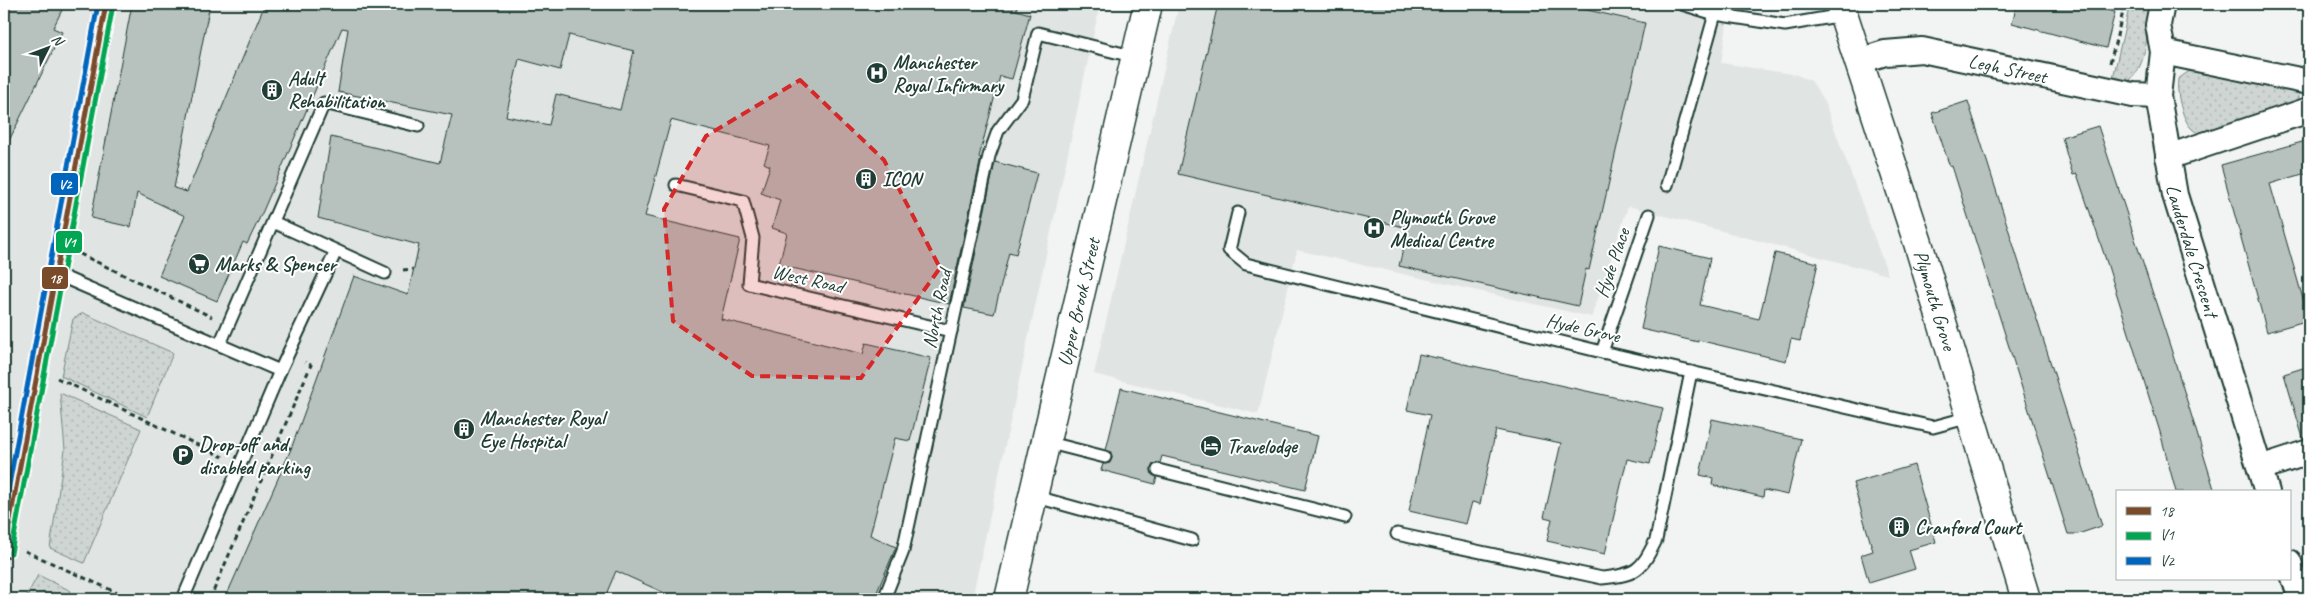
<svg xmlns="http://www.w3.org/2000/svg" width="2313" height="603" viewBox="0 0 2313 603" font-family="Caveat,sans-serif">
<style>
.built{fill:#e0e4e3}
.grass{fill:url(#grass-dots);stroke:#768984}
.building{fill:#b7c1bd;stroke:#1f3d34;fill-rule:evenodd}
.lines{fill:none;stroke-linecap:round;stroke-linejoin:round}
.service-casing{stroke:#1f3d34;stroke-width:15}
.minor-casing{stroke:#1f3d34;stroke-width:28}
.primary-casing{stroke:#1f3d34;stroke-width:31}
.trunk-casing{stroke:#1f3d34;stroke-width:31}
.path{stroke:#1f3d34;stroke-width:3;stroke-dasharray:5 4;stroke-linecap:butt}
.service{stroke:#fff;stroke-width:11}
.minor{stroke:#fff;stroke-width:24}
.primary{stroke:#fff;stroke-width:28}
.trunk{stroke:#fff;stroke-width:28}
.bus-1-casing{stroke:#fff;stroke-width:9}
.bus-2-casing{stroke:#fff;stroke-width:9}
.bus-3-casing{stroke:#fff;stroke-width:9}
.bus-1{stroke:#7a4b2a;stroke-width:5}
.bus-2{stroke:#00a651;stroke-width:5}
.bus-3{stroke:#0065bd;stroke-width:5}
.marked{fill:#d62828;fill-opacity:0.2;stroke:#d62828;stroke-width:4;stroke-dasharray:10 6;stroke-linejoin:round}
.labels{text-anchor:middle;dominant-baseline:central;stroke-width:4;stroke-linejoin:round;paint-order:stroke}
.poi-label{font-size:20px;font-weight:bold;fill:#1f3d34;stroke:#fff;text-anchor:start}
.street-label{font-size:20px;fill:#1f3d34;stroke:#fff}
.line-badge{stroke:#fff;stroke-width:2}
.badge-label{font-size:14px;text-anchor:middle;font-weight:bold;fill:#fff}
</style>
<defs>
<pattern id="grass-dots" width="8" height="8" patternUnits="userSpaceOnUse" patternTransform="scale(1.25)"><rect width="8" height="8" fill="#ced5d3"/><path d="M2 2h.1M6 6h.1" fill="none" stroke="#b0b8b6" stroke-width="1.8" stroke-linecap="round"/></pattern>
</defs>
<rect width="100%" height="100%" fill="#f2f3f3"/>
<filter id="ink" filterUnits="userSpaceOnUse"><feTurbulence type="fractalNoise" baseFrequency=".02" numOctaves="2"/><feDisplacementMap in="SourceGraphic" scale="10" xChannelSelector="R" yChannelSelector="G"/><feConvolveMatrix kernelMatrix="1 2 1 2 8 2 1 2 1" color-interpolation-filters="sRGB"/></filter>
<g filter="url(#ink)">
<g class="built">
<polygon points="4,4 1100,4 972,599 4,599"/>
<polygon points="1179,4 1730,4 1721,63 1797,75 1811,81 1823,98 1888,275 1628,206 1592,317 1297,250 1258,414 1094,374"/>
</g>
<g class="grass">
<path d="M2130 4 2149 5C2147 30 2149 63 2129 81L2113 78Z"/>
<path d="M2197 69 2295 88 2299 93V100L2293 106 2203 134C2199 133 2195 132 2192 129 2182 120 2176 92 2178 79L2188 72Z"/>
<polygon points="83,313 173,353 147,417 61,376 73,319"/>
<polygon points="60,393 141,429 84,563 50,548 65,450"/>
<polygon points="38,575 71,591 68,599 25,599"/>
</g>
<g class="building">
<polygon points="4,4 65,4 53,28 62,32 4,151"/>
<path d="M132 4H210L174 188 187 192 265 4H1018L1016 10 1030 14 1012 79 1000 76 979 157 981 158 949 304 779 265 787 233 772 228 780 200 761 193 770 166 764 163 770 146 671 120 645 216 740 239 721 319 863 354 866 343 931 358 910 441 895 438 870 535 896 547 874 599H678L616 571 604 599H225L291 449 354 276 408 295 419 245 318 218 331 137 440 163 452 115 338 92 348 29 342 28 263 211 247 244 243 242 217 301 159 276 185 216 137 193 131 227 91 218ZM569 35 634 51 620 110 556 94 549 125 506 116 519 59 560 70Z"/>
<polygon points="1218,4 1561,4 1645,23 1589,270 1586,269 1578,306 1399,266 1408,228 1178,174"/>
<polygon points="2017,4 2081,4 2115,12 2106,48 2012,23"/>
<polygon points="1968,101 2102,526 2078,534 2068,534 1952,166 1950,167 1932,113"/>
<polygon points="2098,126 2171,349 2215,492 2176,492 2160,432 2107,263 2077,174 2073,175 2067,156 2062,137"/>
<polygon points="2309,140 2309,172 2270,184 2309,320 2267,332 2221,165"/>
<polygon points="995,162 1037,173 1016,254 1009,252 994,314 964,308"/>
<polygon points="1659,246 1710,258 1700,305 1759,319 1775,253 1818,263 1800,341 1791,339 1786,361 1698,340 1698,342 1641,329"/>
<polygon points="1419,354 1663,408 1650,464 1627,459 1605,554 1547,541 1552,519 1544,517 1561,443 1496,430 1480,504 1472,502 1466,524 1409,511 1430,415 1407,410"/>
<polygon points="2309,366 2309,437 2303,438 2284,374"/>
<polygon points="1121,388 1318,436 1305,490 1162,456 1160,463 1153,464 1151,469 1152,475 1157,477 1155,484 1101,470 1103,464 1110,463 1112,458 1111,452 1106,450"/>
<polygon points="1712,419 1801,439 1788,495 1764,490 1763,497 1712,485 1713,478 1700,475"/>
<polygon points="1914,465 1936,542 1909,550 1915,569 1869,583 1861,555 1873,551 1853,483"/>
</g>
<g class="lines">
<g class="service-casing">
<g id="service">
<polyline points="1682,4 1715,14 1785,25 1843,15"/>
<polyline points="676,185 743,201 753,238 749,284 951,331"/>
<polyline points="1667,185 1715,14 1713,4"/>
<polyline points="1238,213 1229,250 1246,264 1602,352 1933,427 1970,417"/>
<polyline points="273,222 385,273"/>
<polyline points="56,274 280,371 183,599"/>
<polyline points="220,344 324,103 418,126"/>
<polyline points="1602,352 1649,215"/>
<polyline points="280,371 336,251"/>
<polyline points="1046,442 1105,457"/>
<polyline points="1158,470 1345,517"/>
<polyline points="1033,496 1192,540"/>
<path d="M1397 534 1602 578C1637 575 1641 570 1656 540L1691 372"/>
<polyline points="4,552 106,4"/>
<polyline points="884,599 903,551 989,156 998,131 1022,99 1038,33 1136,57"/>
</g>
</g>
<g class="minor-casing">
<g id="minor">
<path id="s1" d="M2162 4 2158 25 2163 52 2158 96 2175 195 2267 492"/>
<polyline points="2163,52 2309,82"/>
<path id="s2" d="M1859 61 1885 53 1922 50 2133 95 2158 96"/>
<polyline points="2168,157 2309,110"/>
<polyline points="2260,468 2309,452"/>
<polyline points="2289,562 2301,599"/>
</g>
</g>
<g class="primary-casing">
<g id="primary">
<path id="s3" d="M1840 4 1918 243 2026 599"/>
</g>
</g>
<g class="trunk-casing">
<g id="trunk">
<path id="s4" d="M1009 599 1148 4"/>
</g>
</g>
<g class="path">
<polyline points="2110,63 2125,4"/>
<polyline points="80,254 212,317"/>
<polyline points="403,270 413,269"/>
<polyline points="57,378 223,457"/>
<polyline points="279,441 291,449"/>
<polyline points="25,551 131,599"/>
<polyline points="210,599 311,365 305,362"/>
</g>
<use href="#service" class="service"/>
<use href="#minor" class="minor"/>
<use href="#primary" class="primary"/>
<use href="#trunk" class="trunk"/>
<g class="bus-1-casing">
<polyline id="bus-1" points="4,552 106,4"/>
</g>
<g class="bus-2-casing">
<polyline id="bus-2" points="11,553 113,5"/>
</g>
<g class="bus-3-casing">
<polyline id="bus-3" points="4,512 98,4"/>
</g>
<use href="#bus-1" class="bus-1"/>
<use href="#bus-2" class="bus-2"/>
<use href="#bus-3" class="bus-3"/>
</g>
</g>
<path class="marked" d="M800 80 884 160 940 268 861 378 752 376 673 321 664 209 706 136Z"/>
<defs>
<g id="hospital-disc" transform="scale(1.125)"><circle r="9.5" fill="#1f3d34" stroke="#fff"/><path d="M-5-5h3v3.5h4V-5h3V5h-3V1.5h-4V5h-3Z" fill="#fff"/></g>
<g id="building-disc" transform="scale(1.125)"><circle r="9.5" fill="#1f3d34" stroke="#fff"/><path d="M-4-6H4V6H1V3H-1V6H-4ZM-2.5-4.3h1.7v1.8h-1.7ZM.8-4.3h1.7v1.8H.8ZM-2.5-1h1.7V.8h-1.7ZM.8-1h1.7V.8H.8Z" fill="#fff"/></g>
<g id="supermarket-disc" transform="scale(1.125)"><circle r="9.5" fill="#1f3d34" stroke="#fff"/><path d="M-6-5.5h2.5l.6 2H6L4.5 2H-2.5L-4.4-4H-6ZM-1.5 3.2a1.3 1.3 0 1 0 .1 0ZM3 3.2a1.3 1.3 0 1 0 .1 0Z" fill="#fff"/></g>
<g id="hotel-disc" transform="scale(1.125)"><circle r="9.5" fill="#1f3d34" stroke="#fff"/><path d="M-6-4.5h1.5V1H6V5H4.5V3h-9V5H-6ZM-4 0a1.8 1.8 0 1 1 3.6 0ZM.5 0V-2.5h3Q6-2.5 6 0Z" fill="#fff"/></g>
<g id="parking-disc" transform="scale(1.125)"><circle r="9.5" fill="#1f3d34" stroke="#fff"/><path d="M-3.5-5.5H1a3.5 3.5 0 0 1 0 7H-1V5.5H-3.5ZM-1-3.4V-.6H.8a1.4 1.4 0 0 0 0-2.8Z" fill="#fff"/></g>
</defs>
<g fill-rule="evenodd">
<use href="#hospital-disc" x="877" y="73"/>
<use href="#building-disc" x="272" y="90"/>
<use href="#building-disc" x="866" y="179"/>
<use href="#hospital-disc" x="1374" y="228"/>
<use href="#supermarket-disc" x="199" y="264"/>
<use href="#building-disc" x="464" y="429"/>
<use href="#hotel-disc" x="1211" y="446"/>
<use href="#parking-disc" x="183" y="455"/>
<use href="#building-disc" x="1899" y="527"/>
</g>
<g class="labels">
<g class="poi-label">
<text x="893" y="62">Manchester<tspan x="893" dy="23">Royal Infirmary</tspan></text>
<text x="288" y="78">Adult<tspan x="288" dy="23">Rehabilitation</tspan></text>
<text x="882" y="179">ICON</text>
<text x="1390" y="217">Plymouth Grove<tspan x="1390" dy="23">Medical Centre</tspan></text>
<text x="215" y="264">Marks &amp; Spencer</text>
<text x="480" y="418">Manchester Royal<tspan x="480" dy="23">Eye Hospital</tspan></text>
<text x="199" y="444">Drop-off and<tspan x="199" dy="23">disabled parking</tspan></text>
<text x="1227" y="446">Travelodge</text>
<text x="1915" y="527">Cranford Court</text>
</g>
<g class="street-label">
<text stroke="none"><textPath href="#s2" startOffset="152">Legh Street</textPath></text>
<text stroke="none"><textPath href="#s1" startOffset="252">Lauderdale Crescent</textPath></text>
<text transform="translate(1612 263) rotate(-71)">Hyde Place</text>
<text transform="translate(808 279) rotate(13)">West Road</text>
<text stroke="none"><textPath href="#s4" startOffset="305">Upper Brook Street</textPath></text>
<text stroke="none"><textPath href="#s3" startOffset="311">Plymouth Grove</textPath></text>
<text transform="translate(937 309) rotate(-78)">North Road</text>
<text transform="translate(1583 328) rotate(13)">Hyde Grove</text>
</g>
</g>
<g class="line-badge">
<rect x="50" y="172" width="29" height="24" rx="5" fill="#0065bd"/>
<rect x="55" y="230" width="28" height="24" rx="5" fill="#00a651"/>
<rect x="41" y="266" width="28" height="24" rx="5" fill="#7a4b2a"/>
</g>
<g class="badge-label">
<text x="65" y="189">V2</text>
<text x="69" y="247">V1</text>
<text x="55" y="283">18</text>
</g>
<rect width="2313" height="603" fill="none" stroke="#fff" stroke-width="20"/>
<rect x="10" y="10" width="2293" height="583" fill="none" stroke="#1f3d34" stroke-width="2" filter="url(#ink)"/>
<rect x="2116" y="490" width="175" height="90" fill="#ffffff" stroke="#a5b1ae"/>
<rect x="2126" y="507" width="25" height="8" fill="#7a4b2a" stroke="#a5b1ae"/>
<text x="2160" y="516" font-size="15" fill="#1f3d34">18</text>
<rect x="2126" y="532" width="25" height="8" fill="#00a651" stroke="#a5b1ae"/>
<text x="2160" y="540" font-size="15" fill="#1f3d34">V1</text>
<rect x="2126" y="557" width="25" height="8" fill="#0065bd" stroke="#a5b1ae"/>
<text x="2160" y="566" font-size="15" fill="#1f3d34">V2</text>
<g transform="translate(48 48) rotate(48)" stroke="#ffffff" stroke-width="4" paint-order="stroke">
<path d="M0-4L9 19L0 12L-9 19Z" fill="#1f3d34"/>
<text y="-8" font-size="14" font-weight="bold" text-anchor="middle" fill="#1f3d34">N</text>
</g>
</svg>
